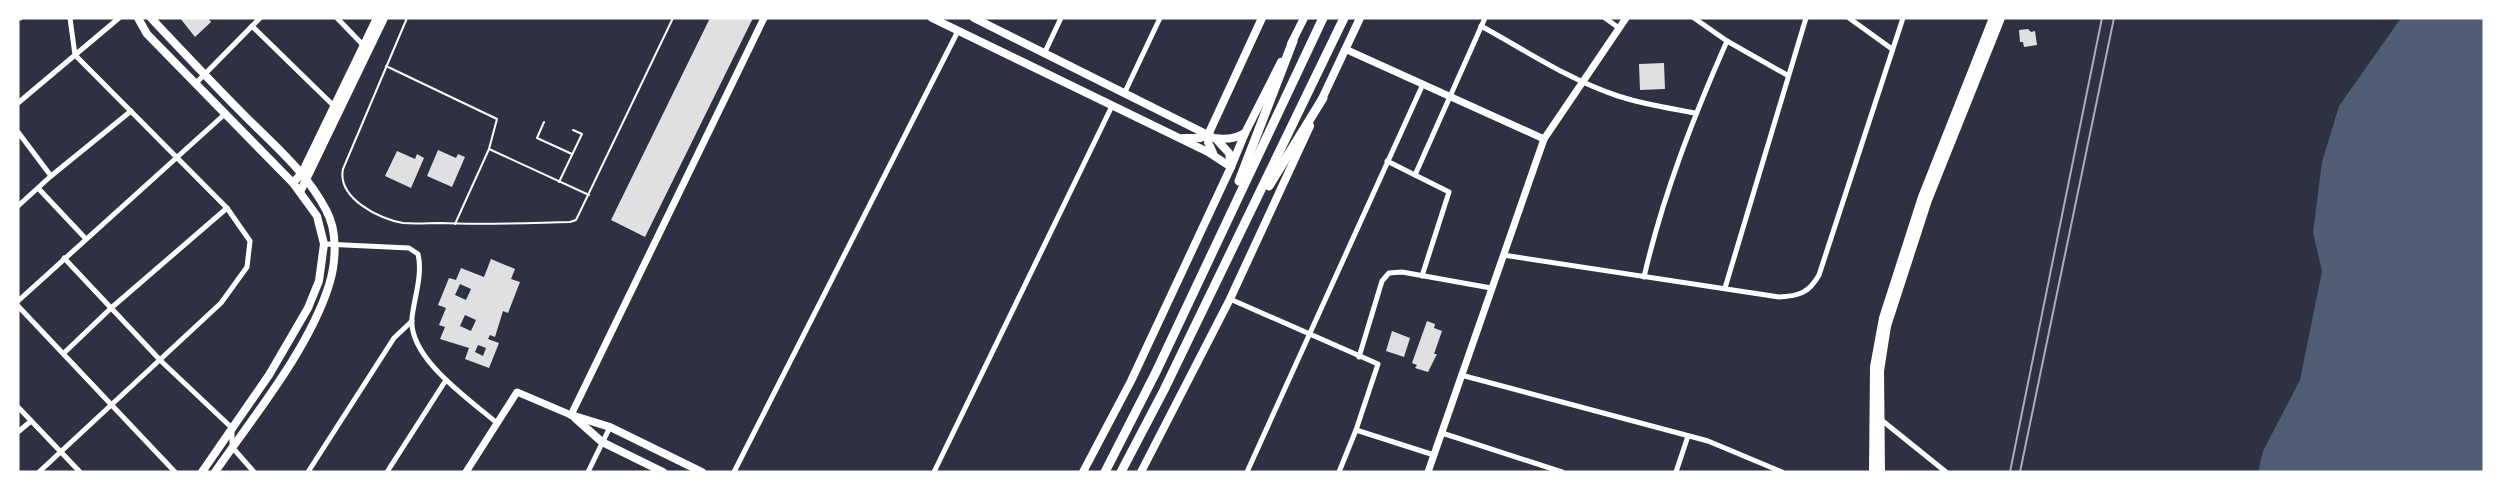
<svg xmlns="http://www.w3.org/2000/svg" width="2502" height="490" viewBox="0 0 2502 490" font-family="Manrope,sans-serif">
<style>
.water{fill:#4f5d75}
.building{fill:#e0e0e3;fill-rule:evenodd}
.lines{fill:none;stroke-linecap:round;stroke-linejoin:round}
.service{stroke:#fff;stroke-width:2}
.minor{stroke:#fff;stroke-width:5}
.tertiary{stroke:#fff;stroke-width:7}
.secondary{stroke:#fff;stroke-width:8}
.trunk{stroke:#fff;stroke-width:9}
.rail{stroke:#abadb3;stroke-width:2}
</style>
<rect width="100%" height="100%" fill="#2d3142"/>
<polygon class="water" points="2401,18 2484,18 2484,472 2258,472 2263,451 2300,380 2322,271 2313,233 2322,162 2339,106"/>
<g class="building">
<polygon points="180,18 208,18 211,22 195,37"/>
<polygon points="710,18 753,18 645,237 611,220"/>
<polygon points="2028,29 2031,32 2035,31 2037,45 2024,47 2023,42 2020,42 2019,30"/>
<polygon points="1664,63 1665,89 1640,90 1639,64"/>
<polygon points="438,150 456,158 458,154 465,157 452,187 427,176"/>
<polygon points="397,151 415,159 417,154 424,158 411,188 385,176"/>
<path d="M491 259 515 269 511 279 520 282 508 313 503 311 495 337 490 335 488 339 499 343 489 368 465 359 469 348 440 339 445 327 439 325 446 308 438 305 449 278 456 280 461 268 484 277ZM460 284 471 289 466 300 455 295ZM465 315 476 320 471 331 460 326ZM478 345 486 348 483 356 475 352Z"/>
<polygon points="1427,321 1435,324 1434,328 1442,331 1434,354 1437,354 1428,372 1415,368 1417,365 1412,363"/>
<polygon points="1392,331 1410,338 1404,357 1386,351"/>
</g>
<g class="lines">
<g class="service">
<path d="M407 18 343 169C337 198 379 219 403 223 415 224 428 223 440 223 483 225 526 223 570 222L576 220 673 18"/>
<polyline points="386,66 497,119 489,149 455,224"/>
<polyline points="544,122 537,138 572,154"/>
<polyline points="489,149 589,195"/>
<polyline points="559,182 582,134 573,130"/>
</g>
<g class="minor">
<polyline points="18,18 20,18"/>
<polyline points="337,18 365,47"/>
<polyline points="1605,18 1619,28"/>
<polyline points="1694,18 1727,41 1787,75"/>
<polyline points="1849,18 1892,49"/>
<polyline points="252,26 337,109"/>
<path d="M1481 26C1525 50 1569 80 1618 96 1642 104 1669 108 1695 113"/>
<polyline points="1044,54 1061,18"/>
<polyline points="196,83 260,18"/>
<polyline points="1124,94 1160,18"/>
<polyline points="18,103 119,18"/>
<polyline points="18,132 51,176"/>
<polyline points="1387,161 1449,192 1422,276"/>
<polyline points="1415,175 1485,18"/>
<polyline points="38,188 86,239"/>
<polyline points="18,206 51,176 131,111"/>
<path d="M324 244 409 248 418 254C423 275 414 298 412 318 408 358 470 400 497 423"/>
<path d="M1503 255 1779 297C1799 296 1809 293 1819 275L1903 18"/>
<polyline points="64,258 161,361 232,428 232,447 254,472"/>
<path d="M1644 277C1663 195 1693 118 1727 41"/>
<polyline points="1725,288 1806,18"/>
<polyline points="1230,299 1378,364 1356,430 1339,472"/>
<polyline points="18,301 226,113"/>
<polyline points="18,306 175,472"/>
<polyline points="64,353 110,309 227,208"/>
<polyline points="1359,357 1382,281 1389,273 1402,272 1491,288"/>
<polyline points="1461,375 1708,441 1782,472"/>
<polyline points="18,407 80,472"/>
<polyline points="1879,418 1946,472"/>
<polyline points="1356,430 1434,455"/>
<polyline points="18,432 31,421"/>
<polyline points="1442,433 1562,472"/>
<polyline points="39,472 221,303 247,267 250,241 227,208 75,55 70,18"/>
<polyline points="308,472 394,338 412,321"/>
<polyline points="387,472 446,380"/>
<polyline points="588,472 610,427"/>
<polyline points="734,472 958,31"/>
<polyline points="934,472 1112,106"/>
<polyline points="1247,472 1423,84"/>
<polyline points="1676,472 1688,436"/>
</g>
<g class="tertiary">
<polyline points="1345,49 1544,139"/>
<polyline points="466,472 517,392 571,415 764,18"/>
<polyline points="1428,472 1544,139 1626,18"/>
</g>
<g class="secondary">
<polyline points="138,18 147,34 293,183 317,216 324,244 319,281 308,308 269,375 202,472"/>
<path d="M151 18C182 51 214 85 246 117 275 146 307 173 326 210 338 231 336 263 329 285 309 349 253 417 215 472"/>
<polyline points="932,18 1208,152 1231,167"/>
<path d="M974 18 1214 138C1226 140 1235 139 1245 133"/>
<polyline points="1291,44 1304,18"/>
<polyline points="1321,101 1360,18"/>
<polyline points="1183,138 1200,138 1208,135"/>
<polyline points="1218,141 1229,153 1231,166"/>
<polyline points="1213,153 1208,142 1208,135 1262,18"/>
<polyline points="293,183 302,173 377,18"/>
<polyline points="300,192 384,18"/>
<polyline points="571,415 610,427 702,472"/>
<polyline points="575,418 602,442 663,472"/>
<polyline points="1083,472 1131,381 1231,167 1245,133 1281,62"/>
<polyline points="1141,472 1230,299 1310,126"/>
<polyline points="1873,472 1874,367 1883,318 1922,197 1993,18"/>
<polyline points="1881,472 1880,371 1887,326 1928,200 2001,18"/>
</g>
<g class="trunk">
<polyline points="1239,181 1293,41"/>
<polyline points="1269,186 1323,98"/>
<polyline points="1105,472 1156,372 1323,18"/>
<polyline points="1121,472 1164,390 1344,18"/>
</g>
<g class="rail">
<polyline points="2010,472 2102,18"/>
<polyline points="2020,472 2114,18"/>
</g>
</g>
<rect width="2502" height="490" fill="none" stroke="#ffffff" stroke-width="39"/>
</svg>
